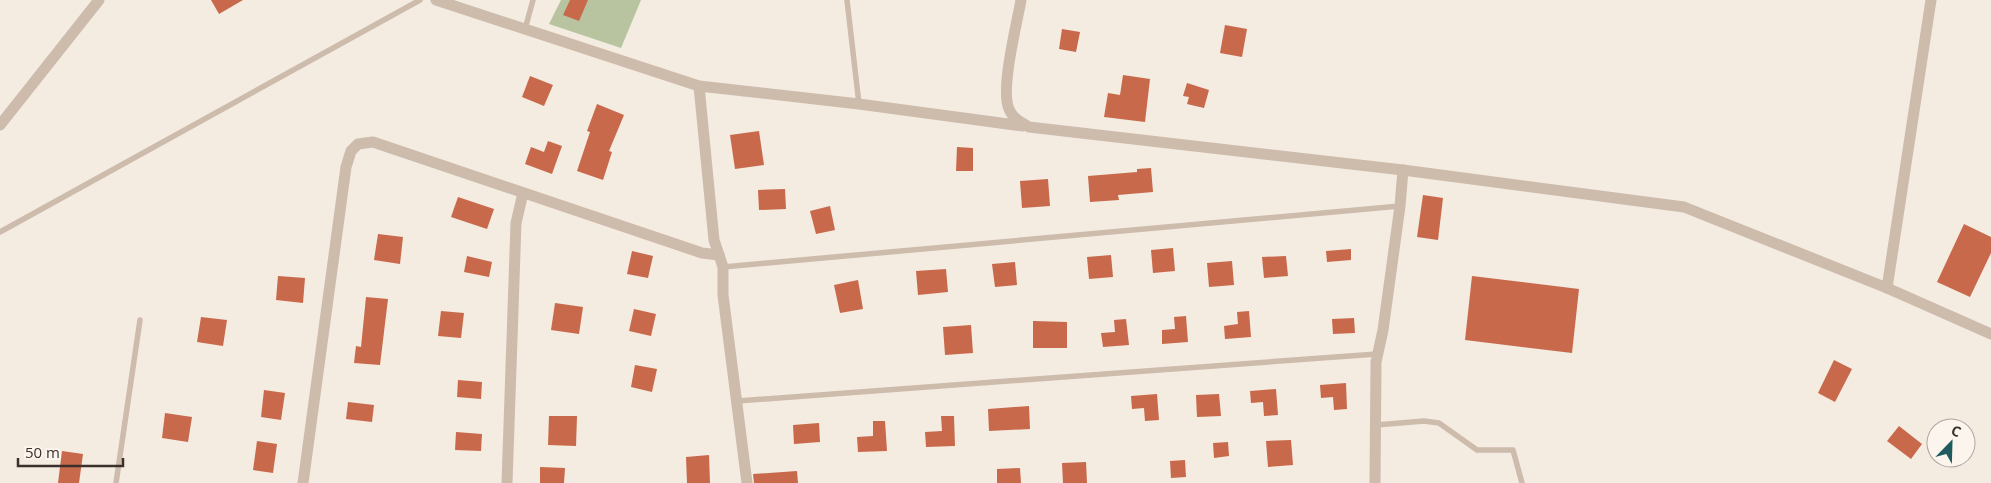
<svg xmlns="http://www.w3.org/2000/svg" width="1991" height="483" viewBox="0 0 1991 483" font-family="'Open Sans',sans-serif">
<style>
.green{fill:#b8c4a0}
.building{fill:#c8694b}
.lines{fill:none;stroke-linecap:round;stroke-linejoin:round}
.lane{stroke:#cdbbac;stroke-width:5.5}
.street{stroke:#cdbbac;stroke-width:11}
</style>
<rect width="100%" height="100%" fill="#f4ebe1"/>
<polygon class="green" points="561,0 641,0 621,48 549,24"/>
<g class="building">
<polygon points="211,0 243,0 219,14"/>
<polygon points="570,0 588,0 579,21 563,15"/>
<polygon points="1225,25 1247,29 1242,57 1220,53"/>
<polygon points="1062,29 1080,32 1076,52 1059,49"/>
<polygon points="1123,75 1150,79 1145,122 1104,117 1108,93 1120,95"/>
<polygon points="530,76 553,85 544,106 522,97"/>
<polygon points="1187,83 1209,90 1204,108 1187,104 1189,97 1183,96"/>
<polygon points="597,104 624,115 609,151 612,152 603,180 577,171 590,132 587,131"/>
<polygon points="759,131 764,165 735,169 730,135"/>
<polygon points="548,141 562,146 552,174 525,164 531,147 544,152"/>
<polygon points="957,147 973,148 973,171 956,171"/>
<polygon points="1151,168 1153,192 1118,195 1119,200 1090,202 1088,176 1137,172 1137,169"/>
<polygon points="1048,179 1050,206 1022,208 1020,181"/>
<polygon points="785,189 786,209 759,210 758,190"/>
<polygon points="1423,195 1443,198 1438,240 1417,237"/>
<polygon points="458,197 494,209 487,229 451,217"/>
<polygon points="830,206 835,230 816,234 810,211"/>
<polygon points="1964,224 1991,237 1991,253 1970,297 1937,282"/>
<polygon points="378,234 403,237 400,264 374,260"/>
<polygon points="1173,248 1175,271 1153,273 1151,250"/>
<polygon points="1351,249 1351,260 1327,262 1326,251"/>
<polygon points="632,251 653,256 648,278 627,274"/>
<polygon points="1111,255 1113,277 1089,279 1087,257"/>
<polygon points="467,256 492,262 489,277 464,272"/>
<polygon points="1286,256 1288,276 1264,278 1262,257"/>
<polygon points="1232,261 1234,285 1209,287 1207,263"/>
<polygon points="1015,262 1017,285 995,287 992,264"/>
<polygon points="946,269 948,292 918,295 916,271"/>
<polygon points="278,276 305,278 303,303 276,300"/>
<polygon points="1472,276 1579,289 1572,353 1465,340"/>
<polygon points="858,280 863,309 840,313 834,285"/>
<polygon points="366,297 388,299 380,365 354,363 356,346 361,347"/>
<polygon points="555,303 583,307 579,334 551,330"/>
<polygon points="634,309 656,314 651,336 629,331"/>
<polygon points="441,311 464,313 461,338 438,336"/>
<polygon points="1249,311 1251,337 1225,339 1224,326 1238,324 1237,312"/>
<polygon points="1186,316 1188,342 1162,344 1162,330 1175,329 1174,317"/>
<polygon points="201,317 227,320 223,346 197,342"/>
<polygon points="1354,318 1355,333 1333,334 1332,319"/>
<polygon points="1126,319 1129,345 1103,347 1101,333 1115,332 1114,320"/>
<polygon points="1033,321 1067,322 1067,348 1033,348"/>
<polygon points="971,325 973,353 945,355 943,327"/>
<polygon points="1834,360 1852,369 1835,402 1818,393"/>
<polygon points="635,365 657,369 652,392 631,387"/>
<polygon points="458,380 482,382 481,399 457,397"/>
<polygon points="1346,383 1347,409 1334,410 1333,397 1321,398 1320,385"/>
<polygon points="1276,389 1278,415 1264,416 1263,402 1251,403 1250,391"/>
<polygon points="264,390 285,393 281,420 261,417"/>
<polygon points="1157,394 1159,420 1145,421 1144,408 1132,409 1131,396"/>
<polygon points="1219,394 1221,416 1197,417 1196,395"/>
<polygon points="348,402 374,405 372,422 346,419"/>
<polygon points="1029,406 1030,429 989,431 988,409"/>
<polygon points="165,413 192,417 188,442 162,438"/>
<polygon points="549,416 577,416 576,446 548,445"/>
<polygon points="941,416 954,416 955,446 926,447 925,432 942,431"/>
<polygon points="873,421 885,421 887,451 858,452 857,437 873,436"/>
<polygon points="819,423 820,442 794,444 793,425"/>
<polygon points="1899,426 1922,444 1911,459 1887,441"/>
<polygon points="456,432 482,434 481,451 455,450"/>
<polygon points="1291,440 1293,465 1268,467 1266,441"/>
<polygon points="257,441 277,444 273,473 253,470"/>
<polygon points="1228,442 1229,456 1214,458 1213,443"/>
<polygon points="62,451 83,454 79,483 58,483"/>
<polygon points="709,455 710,483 687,483 686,457"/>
<polygon points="1185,460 1186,477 1171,478 1170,461"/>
<polygon points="1086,462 1087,483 1063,483 1062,463"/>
<polygon points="540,467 565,468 564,483 540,483"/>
<polygon points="1020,468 1021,483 997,483 997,469"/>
<polygon points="797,471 798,483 754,483 753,474"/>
</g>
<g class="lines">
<g class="lane">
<polyline points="847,0 859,104"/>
<polyline points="525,29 533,0"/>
<polyline points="0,232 420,0"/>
<polyline points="723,267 1400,206"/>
<polyline points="737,401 1377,354"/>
<polyline points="1376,425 1424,421 1439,423 1477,450 1513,450 1522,483"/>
<polyline points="116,483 140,320"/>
</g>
<g class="street">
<polyline points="436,0 699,86 859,104 1023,126"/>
<path d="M1021 0C1017 23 1000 90 1009 109 1013 119 1021 122 1029 127L1403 170 1684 207 1887 288 1991 334"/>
<polyline points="699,86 714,240 723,267 723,295 747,483"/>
<polyline points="0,125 99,0"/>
<polyline points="1887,288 1931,0"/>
<polyline points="303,483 346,167 351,151 358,144 373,142 702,253 719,255"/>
<polyline points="507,483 516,223 523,193"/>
<polyline points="1375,483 1376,362 1383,330 1400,206 1403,170"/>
</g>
</g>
<g transform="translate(1951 443) rotate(23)"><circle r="24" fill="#fbf5ee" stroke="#aea6a0"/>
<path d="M0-4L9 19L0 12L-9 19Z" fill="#1f5a5e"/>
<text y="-8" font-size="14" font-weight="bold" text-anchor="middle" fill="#3b302b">С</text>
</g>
<path d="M18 458v8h105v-8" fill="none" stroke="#3b302b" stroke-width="2.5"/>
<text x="25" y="458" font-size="15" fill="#3b302b" stroke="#fbf5ee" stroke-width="4" paint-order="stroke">50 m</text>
</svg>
